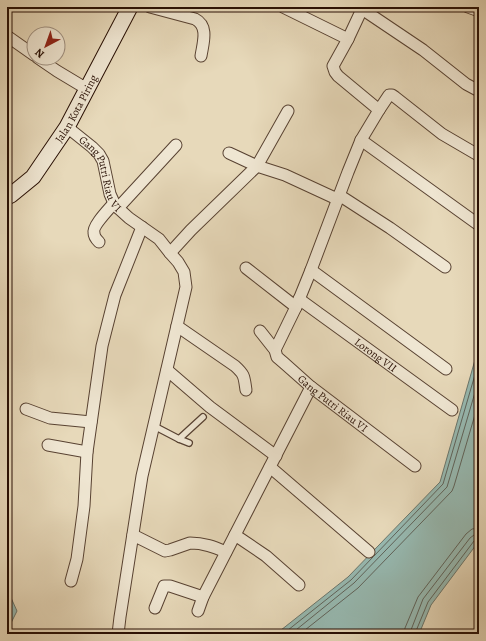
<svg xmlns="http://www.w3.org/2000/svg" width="486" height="641" viewBox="0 0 486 641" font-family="Alegreya,serif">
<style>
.water{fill:#97bab2;stroke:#6b766c}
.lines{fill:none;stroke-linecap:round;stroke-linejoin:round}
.shore{stroke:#60645b;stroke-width:1}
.lane-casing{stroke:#584232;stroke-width:8}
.street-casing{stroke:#584232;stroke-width:13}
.secondary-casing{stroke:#280f04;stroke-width:17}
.lane{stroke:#efe6d2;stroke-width:5.5}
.street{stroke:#efe6d2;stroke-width:11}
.secondary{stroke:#efe6d2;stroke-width:15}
.labels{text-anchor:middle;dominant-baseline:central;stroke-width:3.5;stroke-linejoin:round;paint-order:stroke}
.street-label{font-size:11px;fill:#280f04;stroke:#efe6d2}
</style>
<rect width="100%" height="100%" fill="#e7d9ba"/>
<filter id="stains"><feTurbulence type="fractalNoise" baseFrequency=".005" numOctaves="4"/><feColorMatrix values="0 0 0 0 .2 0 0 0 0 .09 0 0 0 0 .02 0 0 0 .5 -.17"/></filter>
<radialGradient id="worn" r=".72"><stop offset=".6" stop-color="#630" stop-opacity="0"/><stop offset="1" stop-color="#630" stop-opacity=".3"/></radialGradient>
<g class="water">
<polygon points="479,346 479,541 431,605 419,634 276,634 348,577 440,482"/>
<polygon points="7,589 17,611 7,631"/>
</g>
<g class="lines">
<g class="shore">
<polyline points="374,556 443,484 479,361"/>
<polyline points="283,634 351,580 373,557"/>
<polyline points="291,634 354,583 447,487 479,379"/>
<polyline points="300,634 358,588 452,491 454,486 479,401"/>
<polyline points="404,634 405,628 418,597 466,534 472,529 479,528"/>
<polyline points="411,634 411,630 423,599 470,538 474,535 479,534"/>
<polyline points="416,634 416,631 428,602 474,541 476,540 479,539"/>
</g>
<g class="lane-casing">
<g id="lane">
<polyline points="154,426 179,439 189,443"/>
<polyline points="179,439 203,417"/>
</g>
</g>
<g class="street-casing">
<g id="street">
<path d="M150 7 195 19C209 26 203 43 201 56"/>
<polyline points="283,7 348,39"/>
<polyline points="468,7 479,11"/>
<polyline points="362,9 423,50 466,84 479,91"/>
<polyline points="7,36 34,55"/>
<polyline points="38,58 57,71 87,89"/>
<polyline points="379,110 389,95 392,95 395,97 442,134 478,155"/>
<path id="s1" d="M67 127 92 147 99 154 103 161 110 194 114 203 118 208 129 218 159 239 170 253 178 262 184 272 186 287 142 476 120 617 118 634"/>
<polyline points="361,140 479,225"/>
<polyline points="229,153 257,166 285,175 337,199"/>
<polyline points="339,195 390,228 445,267"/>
<polyline points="118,208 176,145"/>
<path d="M99 242C97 240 94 236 94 233 92 226 110 208 114 203"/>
<polyline points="170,253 191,230 257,166 288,111"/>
<polyline points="246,268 296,307"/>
<polyline points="311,270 446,369"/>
<path id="s2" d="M299 299 452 410"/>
<path d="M177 326 235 366C245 375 244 377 246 390"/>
<path id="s3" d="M260 331 275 350 277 357 284 363 311 387 415 466"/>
<polyline points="275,350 296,307 311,270 348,172 361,140 379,110 338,76 335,72 333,66 348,39 363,7"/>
<polyline points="167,370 210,407 276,456"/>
<polyline points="26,409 50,418 91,422"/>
<polyline points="48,445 87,452"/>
<polyline points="270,467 369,552"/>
<path d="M133 535 165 551 170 550 190 543C204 543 214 547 226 552"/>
<polyline points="235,535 266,556 299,585"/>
<polyline points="71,581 77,559 84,506 87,452 102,346 115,295 142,227"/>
<polyline points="155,608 164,586 170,586 203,597"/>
<polyline points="198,611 203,597 311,387"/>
</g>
</g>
<g class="secondary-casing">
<g id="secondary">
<path id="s4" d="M7 197 11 195 33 177 67 127 130 7"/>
</g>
</g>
<use href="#lane" class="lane"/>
<use href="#street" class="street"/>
<use href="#secondary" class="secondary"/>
</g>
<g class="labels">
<g class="street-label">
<text stroke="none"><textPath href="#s4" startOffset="114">Jalan Kota Piring</textPath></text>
<text stroke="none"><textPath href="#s1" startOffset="60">Gang Putri Riau VI</textPath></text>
<text stroke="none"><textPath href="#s2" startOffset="95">Lorong VII</textPath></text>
<text stroke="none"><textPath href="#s3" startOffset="104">Gang Putri Riau VI</textPath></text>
</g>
</g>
<rect width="486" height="641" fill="none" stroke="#e7d9ba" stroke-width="24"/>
<rect x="8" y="8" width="470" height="625" fill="none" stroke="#280f04" stroke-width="2"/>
<rect x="12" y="12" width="462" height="617" fill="none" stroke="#280f04"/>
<g transform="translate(46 46) rotate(221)"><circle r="19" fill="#efe6d2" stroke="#9f9080"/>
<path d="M0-3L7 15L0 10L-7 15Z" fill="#8f2418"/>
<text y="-6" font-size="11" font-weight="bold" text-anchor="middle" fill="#280f04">N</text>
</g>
<rect width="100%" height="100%" filter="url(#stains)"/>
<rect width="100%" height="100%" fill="url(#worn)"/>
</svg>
